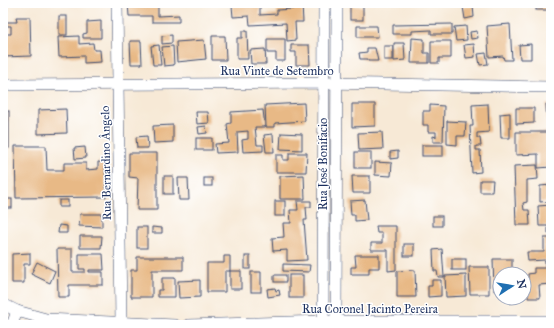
<svg xmlns="http://www.w3.org/2000/svg" width="554" height="328" viewBox="0 0 554 328" font-family="'IM FELL Great Primer',serif">
<style>
.building{fill:#e8b986}
.lines{fill:none;stroke-linecap:round;stroke-linejoin:round}
.minor-casing{stroke:#3c4b70;stroke-width:12}
.minor{stroke:#fff;stroke-width:11}
.labels{text-anchor:middle;dominant-baseline:central;stroke-width:3;stroke-linejoin:round;paint-order:stroke}
.street-label{font-size:12px;fill:#1b2f5e;stroke:#fff}
</style>
<rect width="100%" height="100%" fill="#fff"/>
<filter id="ink" filterUnits="userSpaceOnUse"><feTurbulence type="fractalNoise" baseFrequency=".025" numOctaves="2"/><feDisplacementMap in="SourceGraphic" scale="8" xChannelSelector="R" yChannelSelector="G"/><feConvolveMatrix kernelMatrix="1 2 1 2 8 2 1 2 1" color-interpolation-filters="sRGB"/></filter>
<filter id="wash" filterUnits="userSpaceOnUse"><feTurbulence type="fractalNoise" baseFrequency=".012" numOctaves="4" result="noise"/><feDisplacementMap in="SourceGraphic" scale="16" xChannelSelector="R" yChannelSelector="G"/><feGaussianBlur stdDeviation="0.9" result="paint"/><feColorMatrix in="noise" values="0 0 0 0 0 0 0 0 0 0 0 0 0 0 0 0 0 1.4 0 .05"/><feComposite in="paint" operator="in"/></filter>
<g filter="url(#wash)">
<rect width="100%" height="100%" fill="#f7e9d6"/>
<g id="blocks">
<g class="building">
<polygon points="128,3 158,3 158,16 179,15 179,22 152,22 152,16 129,16"/>
<rect x="536" y="3" width="15" height="7"/>
<polygon points="302,4 303,22 295,22 296,40 287,41 286,23 250,25 249,16 233,17 232,6 260,5 260,15 277,14 277,10 293,9 293,5"/>
<rect x="350" y="6" width="13" height="14"/>
<polygon points="473,6 474,17 465,19 463,7"/>
<rect x="59" y="16" width="8" height="19"/>
<polygon points="16,17 30,17 31,56 3,57 3,34 11,34 11,26 7,26 6,22 17,22"/>
<polygon points="101,21 101,38 83,38 83,34 87,33 87,22"/>
<polygon points="452,24 452,34 431,34 431,30 412,31 412,34 393,34 393,25"/>
<polygon points="510,24 512,60 504,60 503,56 489,57 487,26"/>
<polygon points="357,26 377,26 378,37 357,37"/>
<polygon points="466,26 467,40 456,41 454,27"/>
<polygon points="242,31 247,31 248,59 237,59 237,38 242,38"/>
<polygon points="477,31 478,38 471,39 470,32"/>
<polygon points="172,35 172,43 162,44 162,36"/>
<polygon points="79,36 79,44 93,43 94,50 100,50 101,62 84,63 84,56 59,57 58,37"/>
<polygon points="212,36 225,36 226,60 212,60"/>
<polygon points="412,38 424,39 424,53 429,53 429,63 411,63"/>
<polygon points="267,39 285,39 285,61 276,61 276,53 267,53"/>
<polygon points="204,40 206,59 177,62 176,42"/>
<polygon points="130,41 141,41 142,64 131,64"/>
<polygon points="431,41 451,41 451,58 439,58 439,63 431,63"/>
<polygon points="394,43 404,43 405,60 394,61"/>
<polygon points="474,44 475,57 466,58 464,45"/>
<polygon points="531,44 531,59 520,59 519,45"/>
<polygon points="159,45 161,65 153,65 151,46"/>
<polygon points="291,45 309,45 310,65 296,65 296,52 291,52"/>
<polygon points="173,46 174,65 164,66 162,47"/>
<rect x="384" y="46" width="9" height="14"/>
<polygon points="367,48 375,48 378,61 368,61 368,59 360,59 359,53 367,52"/>
<polygon points="265,49 266,64 251,64 250,50"/>
<polygon points="486,53 488,64 480,65 478,54"/>
<polygon points="304,103 305,121 275,123 275,127 266,127 265,105"/>
<polygon points="352,104 375,104 375,126 352,127"/>
<polygon points="488,104 489,132 477,133 477,138 480,138 481,146 476,146 476,150 480,150 481,172 472,173 470,126 473,126 472,105"/>
<polygon points="546,104 551,104 551,125 547,125"/>
<polygon points="430,105 444,106 443,142 433,142 433,136 436,137 436,132 428,132 428,125 423,125 423,111 430,111"/>
<polygon points="516,108 534,108 534,123 516,124"/>
<polygon points="66,109 67,133 38,134 38,110"/>
<polygon points="263,110 265,127 255,127 257,145 263,145 263,151 243,152 242,140 248,139 248,131 237,132 238,152 216,153 215,144 229,143 227,124 231,123 231,112"/>
<rect x="3" y="111" width="6" height="37"/>
<polygon points="196,112 208,112 209,123 197,124"/>
<polygon points="510,113 510,138 501,138 500,114"/>
<polygon points="447,121 466,122 465,136 457,136 457,145 447,144"/>
<polygon points="173,125 173,142 154,143 153,126"/>
<polygon points="206,126 207,133 199,134 198,127"/>
<polygon points="382,132 383,149 359,150 358,133"/>
<polygon points="516,132 551,132 551,167 538,168 538,154 516,155"/>
<polygon points="281,133 302,134 302,150 280,149"/>
<polygon points="273,134 274,152 266,152 264,135"/>
<polygon points="147,136 148,148 137,148 136,137"/>
<rect x="196" y="138" width="16" height="12"/>
<rect x="422" y="145" width="21" height="11"/>
<polygon points="15,146 46,146 47,170 64,170 64,163 86,163 86,170 98,169 98,162 105,162 106,197 16,198"/>
<polygon points="85,147 86,158 75,159 74,148"/>
<polygon points="398,151 398,158 390,159 390,152"/>
<rect x="355" y="152" width="16" height="16"/>
<polygon points="129,153 157,153 157,210 137,210 138,178 129,177"/>
<polygon points="289,153 307,153 306,172 276,172 276,155 283,155 283,160 289,160"/>
<polygon points="375,162 392,163 391,176 375,175"/>
<polygon points="537,165 538,179 527,180 527,202 523,203 524,210 529,210 530,225 516,225 514,166"/>
<polygon points="304,175 305,199 280,199 280,176"/>
<rect x="164" y="176" width="9" height="18"/>
<polygon points="352,176 370,176 370,193 353,193"/>
<polygon points="178,178 188,178 189,200 179,200"/>
<rect x="204" y="178" width="8" height="8"/>
<polygon points="480,180 493,180 492,192 480,192"/>
<polygon points="551,185 551,201 540,202 540,186"/>
<rect x="3" y="199" width="9" height="9"/>
<rect x="59" y="200" width="9" height="7"/>
<polygon points="365,200 367,220 355,221 355,215 351,215 350,201"/>
<rect x="275" y="201" width="10" height="15"/>
<polygon points="297,201 311,201 311,207 306,207 307,220 304,220 307,260 287,261 287,250 273,251 272,238 284,237 283,223 291,223 290,210 298,210"/>
<polygon points="551,205 551,233 548,233 548,226 539,226 538,206"/>
<polygon points="80,214 102,214 102,227 79,226"/>
<rect x="433" y="216" width="9" height="10"/>
<polygon points="59,225 67,226 67,233 58,233"/>
<polygon points="376,226 396,226 396,270 388,271 388,250 371,250 371,243 382,243 382,233 377,233"/>
<rect x="137" y="227" width="10" height="21"/>
<polygon points="152,227 162,228 162,233 152,233"/>
<polygon points="80,236 102,236 101,248 80,248"/>
<polygon points="544,238 551,238 551,284 539,285 540,298 528,298 528,274 534,273 534,268 545,268 545,260 528,261 527,252 544,252"/>
<rect x="404" y="244" width="10" height="12"/>
<polygon points="57,249 72,249 72,272 85,272 85,269 79,269 79,254 103,254 104,270 89,270 89,272 103,272 103,285 69,285 69,297 58,297"/>
<polygon points="442,249 444,277 438,277 437,271 434,271 433,250"/>
<polygon points="30,253 30,264 24,264 24,283 12,283 12,254"/>
<polygon points="355,255 379,255 379,268 369,268 369,274 351,274 351,267 356,267"/>
<polygon points="224,256 230,256 230,271 225,271 225,292 207,292 207,263 224,263"/>
<rect x="245" y="256" width="5" height="13"/>
<polygon points="137,257 183,257 183,270 152,270 152,297 131,297 131,270 137,270"/>
<rect x="452" y="259" width="14" height="11"/>
<polygon points="493,259 512,259 512,274 500,274 500,290 494,291"/>
<polygon points="37,262 55,271 50,283 31,274"/>
<polygon points="283,264 310,265 309,272 283,271"/>
<polygon points="469,267 489,267 489,294 470,294"/>
<polygon points="415,270 416,297 397,297 397,271"/>
<rect x="230" y="271" width="11" height="18"/>
<rect x="251" y="272" width="10" height="20"/>
<rect x="274" y="275" width="12" height="7"/>
<rect x="289" y="275" width="14" height="23"/>
<polygon points="466,275 466,296 446,297 445,276"/>
<polygon points="162,278 175,278 175,297 158,297 158,290 162,290"/>
<polygon points="200,280 200,297 179,298 178,281"/>
<polygon points="432,280 441,280 441,296 428,297 428,286 432,286"/>
<polygon points="275,288 276,291 279,290 280,295 268,297 267,289"/>
</g>
</g>
</g>
<g filter="url(#ink)">
<use href="#blocks" fill-opacity="0" stroke="#3c4b70" stroke-width="1"/>
<g class="lines">
<g class="minor-casing">
<g id="minor">
<polyline points="117,3 121,322"/>
<polyline points="3,85 324,83 551,87"/>
<polyline points="3,304 17,311 46,319 175,325"/>
<polyline points="12,325 17,311"/>
<polyline points="188,325 323,321 551,321"/>
<polyline points="323,325 324,3"/>
<polyline points="336,325 337,3"/>
</g>
</g>
<use href="#minor" class="minor"/>
</g>
</g>
<g class="labels">
<g class="street-label">
<text x="277" y="71">Rua Vinte de Setembro</text>
<text transform="translate(106 163) rotate(-91)">Rua Bernardino Ângelo</text>
<text transform="translate(323 164) rotate(-90)">Rua José Bonifacio</text>
<text x="370" y="309">Rua Coronel Jacinto Pereira</text>
</g>
</g>
<rect width="554" height="328" fill="none" stroke="#fff" stroke-width="16"/>
<g transform="translate(512 286) rotate(78)"><circle r="19" fill="#ffffff" stroke="#a4acbf"/>
<path d="M0-3L7 15L0 10L-7 15Z" fill="#1f6fb2"/>
<text y="-6" font-size="11" font-weight="bold" text-anchor="middle" fill="#1b2f5e">N</text>
</g>
</svg>
